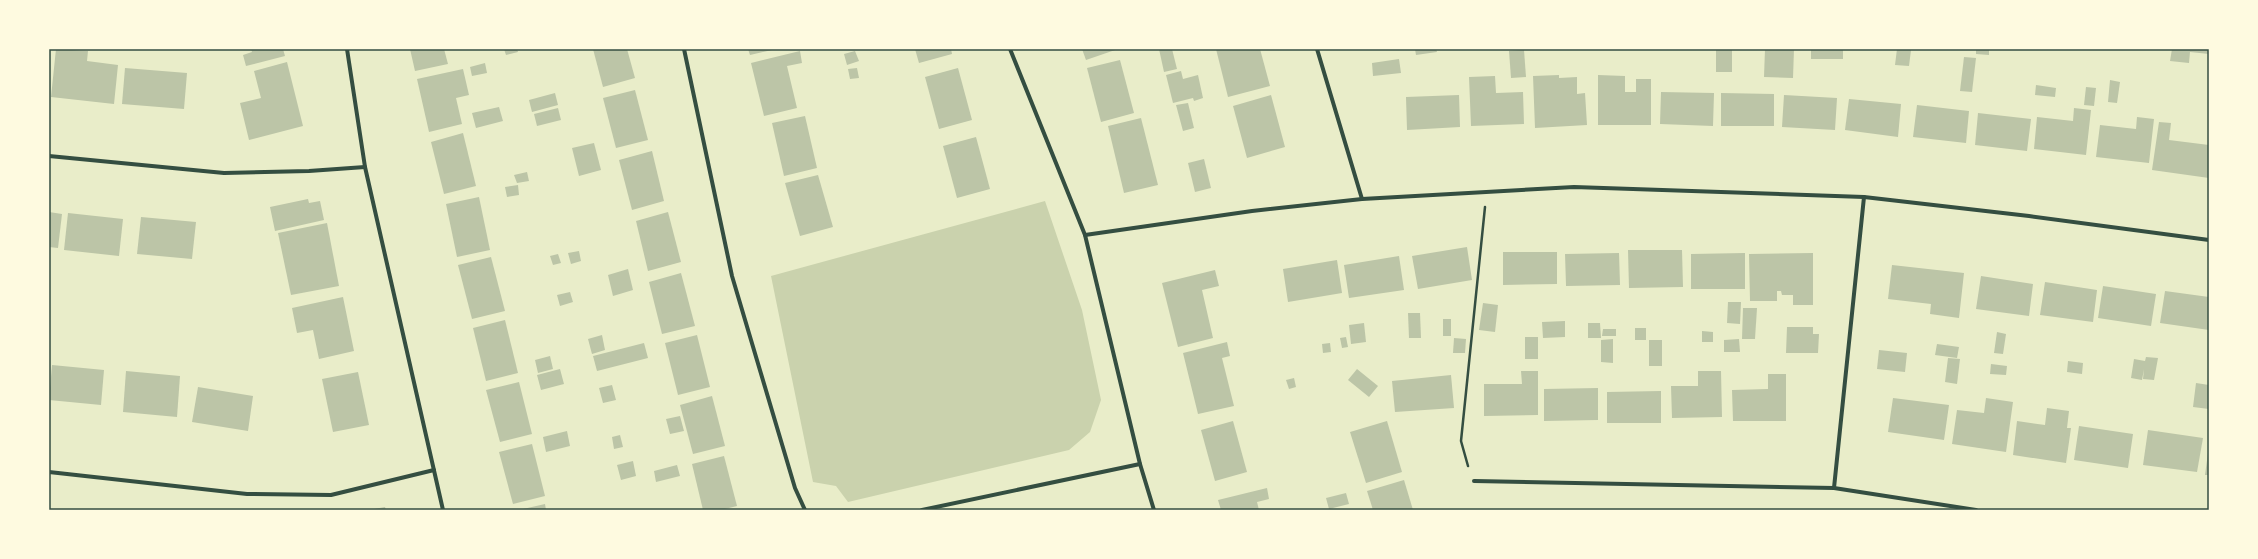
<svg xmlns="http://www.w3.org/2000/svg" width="2258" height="559" viewBox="0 0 2258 559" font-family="Karla,sans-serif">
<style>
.green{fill:#cad2ad}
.building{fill:#bcc5a7}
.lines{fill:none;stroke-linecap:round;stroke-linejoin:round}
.path{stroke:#344e41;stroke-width:2.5}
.minor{stroke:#344e41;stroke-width:4}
.neatline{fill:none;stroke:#344e41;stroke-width:1.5}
</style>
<rect width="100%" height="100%" fill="#e9edc9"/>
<polygon class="green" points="1045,201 1082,310 1101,400 1090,432 1069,450 848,502 836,486 813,482 771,276"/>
<g class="building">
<polygon points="56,49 88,51 87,61 118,65 114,104 51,97"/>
<polygon points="251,49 283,49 285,56 246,66 243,55 252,52"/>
<polygon points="410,49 444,49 448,64 415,71"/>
<polygon points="504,49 517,49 518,52 506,55"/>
<polygon points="593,49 627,49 635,78 603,87"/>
<polygon points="748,49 772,49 772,50 750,55"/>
<polygon points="915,49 951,49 952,54 919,63"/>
<polygon points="1082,49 1118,49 1086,60"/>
<polygon points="1159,49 1172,49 1177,69 1164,72"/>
<polygon points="1216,49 1260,49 1270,86 1228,97"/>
<polygon points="1415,49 1436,49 1437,52 1416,55"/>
<rect x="1716" y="49" width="16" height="23"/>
<polygon points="1765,49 1794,49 1793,78 1764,77"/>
<rect x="1811" y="49" width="32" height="10"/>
<polygon points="1897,49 1911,50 1909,66 1895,65"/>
<polygon points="1976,49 1989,49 1989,55 1976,54"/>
<polygon points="2172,49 2209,49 2209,54 2190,52 2189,63 2170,61"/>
<polygon points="1524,50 1526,77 1511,78 1509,51"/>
<polygon points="800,51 802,63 787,66 797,108 764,116 751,63"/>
<polygon points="855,51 859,61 847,65 844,54"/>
<polygon points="1964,57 1976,58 1972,92 1960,91"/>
<polygon points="1399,59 1401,73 1373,76 1372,63"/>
<polygon points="1120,60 1134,113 1101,122 1087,68"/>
<polygon points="287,62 303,126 249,140 240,103 261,98 254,71"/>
<polygon points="485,63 487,73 472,76 470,67"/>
<polygon points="125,68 187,73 184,109 122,104"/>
<polygon points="857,68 859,78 850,79 848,69"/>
<polygon points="958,68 972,120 939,129 925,77"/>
<polygon points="463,69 469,95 456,98 462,124 429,132 417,79"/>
<polygon points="1181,71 1183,79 1198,75 1203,98 1194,101 1193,98 1173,103 1166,75"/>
<polygon points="1559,75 1559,78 1577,77 1577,94 1585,93 1587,125 1535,128 1533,76"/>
<polygon points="1598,75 1625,76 1625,92 1636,92 1636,79 1651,79 1651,125 1598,125"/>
<polygon points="1495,76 1496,93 1523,92 1524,124 1471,126 1469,77"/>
<polygon points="2110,80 2120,82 2117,103 2108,102"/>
<polygon points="2036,85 2056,88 2055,97 2035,95"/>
<polygon points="2086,87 2096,88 2094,106 2084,105"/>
<polygon points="635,90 648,140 616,148 603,98"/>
<polygon points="1661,92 1714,93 1713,126 1660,124"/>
<polygon points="555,93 558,105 532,112 529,100"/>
<polygon points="1721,93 1774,94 1774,126 1721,126"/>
<polygon points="1271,95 1285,147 1247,158 1233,106"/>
<polygon points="1459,95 1460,127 1407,130 1406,97"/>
<polygon points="1784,95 1837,98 1835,130 1782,127"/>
<polygon points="1849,99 1901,104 1898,137 1845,130"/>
<polygon points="1188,103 1194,128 1183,131 1176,105"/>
<polygon points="1917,105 1969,111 1966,143 1913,137"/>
<polygon points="499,107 503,121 476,128 472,113"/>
<polygon points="558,108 561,120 537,126 534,114"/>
<polygon points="2074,108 2091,110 2086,155 2034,149 2037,117 2073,121"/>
<polygon points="1978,113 2031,119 2027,151 1975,145"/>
<polygon points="805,116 817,168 784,176 772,123"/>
<polygon points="2137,117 2154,119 2149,163 2096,157 2100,125 2136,129"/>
<polygon points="1141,118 1158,185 1124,193 1108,126"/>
<polygon points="2159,122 2171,123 2169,140 2209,145 2209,178 2152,170"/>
<polygon points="463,133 476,186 444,194 431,142"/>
<polygon points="976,137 990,189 957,198 943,146"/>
<polygon points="594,143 601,170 579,176 572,148"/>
<polygon points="652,151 664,201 632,210 619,160"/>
<polygon points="1204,159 1211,188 1195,192 1188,163"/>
<polygon points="527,172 529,181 517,183 514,175"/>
<polygon points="818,175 833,227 800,236 785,183"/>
<polygon points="518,185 519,195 507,197 505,187"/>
<polygon points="479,197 490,250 457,257 446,204"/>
<polygon points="308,199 309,203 320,201 324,220 275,231 270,207"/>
<polygon points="49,212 62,214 58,248 49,247"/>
<polygon points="668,212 681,262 648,271 636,221"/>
<polygon points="68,213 123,219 119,256 64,250"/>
<polygon points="141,217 196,222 192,259 137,254"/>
<polygon points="327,223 339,286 291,295 278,233"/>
<polygon points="1467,247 1472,280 1418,289 1412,256"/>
<polygon points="1628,250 1682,250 1683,287 1629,288"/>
<polygon points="579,251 581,261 571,264 568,253"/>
<polygon points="1503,252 1557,252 1557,284 1503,285"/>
<polygon points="1619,253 1620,285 1566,286 1565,254"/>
<polygon points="1745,253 1745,289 1691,289 1691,254"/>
<polygon points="1813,253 1813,305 1793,305 1793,295 1782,295 1781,291 1777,291 1777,301 1750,301 1749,254"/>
<polygon points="558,254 561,263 553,265 550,256"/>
<polygon points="1399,256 1404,290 1349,298 1344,265"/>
<polygon points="491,257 505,311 472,319 458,265"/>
<polygon points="1337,260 1342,293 1288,302 1283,269"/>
<polygon points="1892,265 1964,273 1959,318 1930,314 1931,304 1888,299"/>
<polygon points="628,269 633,290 613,296 608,275"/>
<polygon points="1215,270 1219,286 1202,290 1213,338 1178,347 1162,283"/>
<polygon points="681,273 695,326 662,334 649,282"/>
<polygon points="1981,276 2033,284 2029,316 1976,309"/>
<polygon points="2045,282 2097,290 2093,322 2040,315"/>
<polygon points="2103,286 2156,294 2151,326 2098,318"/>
<polygon points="2165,291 2209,297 2209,330 2160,323"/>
<polygon points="570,292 573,302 560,306 557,295"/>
<polygon points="343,297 354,351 319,359 313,330 297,333 292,308"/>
<polygon points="1728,302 1741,302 1740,324 1727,323"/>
<polygon points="1483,303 1498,305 1495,332 1479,330"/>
<polygon points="1743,308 1757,308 1755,339 1742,339"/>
<polygon points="1408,313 1420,313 1421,338 1409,338"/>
<rect x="1443" y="319" width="8" height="17"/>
<polygon points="505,320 518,373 486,381 473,328"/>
<polygon points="1565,321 1565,337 1543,338 1542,322"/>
<polygon points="1364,323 1366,342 1351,344 1349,325"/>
<polygon points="1588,323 1600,323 1601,338 1588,338"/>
<polygon points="1787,327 1813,327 1813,334 1819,334 1818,353 1786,353"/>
<rect x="1635" y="328" width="11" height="12"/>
<polygon points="1603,329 1616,329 1616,336 1602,336"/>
<polygon points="1702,331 1713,332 1713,342 1702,342"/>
<polygon points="1997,332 2006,334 2003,354 1994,353"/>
<polygon points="602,335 605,350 592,354 588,339"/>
<polygon points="697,335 710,387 678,395 665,343"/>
<polygon points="1346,337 1348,347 1342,348 1340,338"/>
<rect x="1525" y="337" width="13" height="22"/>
<polygon points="1454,338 1466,339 1465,353 1453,353"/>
<polygon points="1613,339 1613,363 1601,362 1601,340"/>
<polygon points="1739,339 1740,352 1724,352 1724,340"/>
<rect x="1649" y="340" width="13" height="26"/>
<polygon points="1227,342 1230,356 1222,358 1234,406 1198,414 1183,353"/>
<polygon points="644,343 648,358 597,371 593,356"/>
<polygon points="1330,343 1331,352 1323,353 1322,344"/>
<polygon points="1937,344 1959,347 1957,358 1935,355"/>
<polygon points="1879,350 1907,353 1905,372 1877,369"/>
<polygon points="550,356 553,369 538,373 535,360"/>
<polygon points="2146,357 2158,358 2154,380 2143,379 2144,369 2142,380 2131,378 2134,359 2145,361"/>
<polygon points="1948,358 1960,359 1957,384 1945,382"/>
<polygon points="2068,361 2083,363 2082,374 2067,372"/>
<polygon points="1991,364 2007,366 2006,375 1990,374"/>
<polygon points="52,365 104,370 101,405 49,400"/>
<polygon points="560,369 564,384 541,390 537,375"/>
<polygon points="1357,369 1378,386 1369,397 1348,380"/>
<polygon points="126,371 180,376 177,417 123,412"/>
<polygon points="1521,371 1538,371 1538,415 1484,416 1484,384 1522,384"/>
<polygon points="1698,371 1721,371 1722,417 1672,418 1671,386 1698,386"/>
<polygon points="358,372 369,425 333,432 322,379"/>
<polygon points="1768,374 1786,374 1786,421 1733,421 1732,390 1768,389"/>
<polygon points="1451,375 1454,408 1395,412 1392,381"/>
<polygon points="1294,378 1296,387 1289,389 1286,380"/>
<polygon points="519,382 532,434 500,442 486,390"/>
<polygon points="2196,383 2209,385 2209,409 2193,407"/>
<polygon points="612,385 616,400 603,403 599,388"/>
<polygon points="198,387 253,396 248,431 192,422"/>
<polygon points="1598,388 1598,420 1544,421 1544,389"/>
<polygon points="1661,391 1661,423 1607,423 1607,392"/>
<polygon points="712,396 725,446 693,454 680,405"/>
<polygon points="1893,398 1949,405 1944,440 1888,432"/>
<polygon points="1986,398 2013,402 2006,452 1952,444 1957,410 1984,413"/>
<polygon points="2047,408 2069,411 2067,428 2071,428 2066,463 2013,455 2017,421 2045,425"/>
<polygon points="680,416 684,431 670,434 666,419"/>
<polygon points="1233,421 1247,472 1215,481 1201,430"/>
<polygon points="1387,421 1402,472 1366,483 1350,432"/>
<polygon points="2079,426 2133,434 2128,468 2074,460"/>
<polygon points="2148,430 2203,438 2197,472 2143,465"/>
<polygon points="567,431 570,446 546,452 543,437"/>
<polygon points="620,435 623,447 614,449 612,437"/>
<polygon points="532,444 545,496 513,504 499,452"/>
<polygon points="2208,453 2209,453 2209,475 2205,475"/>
<polygon points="724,456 737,506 721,510 703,510 692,464"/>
<polygon points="633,461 636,476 621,480 617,465"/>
<polygon points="677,465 680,476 656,482 654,471"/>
<polygon points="1404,480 1413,510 1373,510 1367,491"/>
<polygon points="1267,488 1269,499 1257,502 1259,510 1221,510 1218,500"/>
<polygon points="1346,493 1349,504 1329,509 1326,498"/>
<polygon points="545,504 546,510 523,510 523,509"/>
<polygon points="385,507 386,510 374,510 374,509"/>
</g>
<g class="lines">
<polyline class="path" points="1468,466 1461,441 1485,207"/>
<g class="minor">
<polyline points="347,49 365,167 443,510"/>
<polyline points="684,49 732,276 795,488 805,510"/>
<polyline points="1010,49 1085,235 1140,464 1154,510"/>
<polyline points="1317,49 1362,199"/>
<polyline points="49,156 224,173 309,171 365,167"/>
<polyline points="1085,235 1252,211 1362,199 1574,187 1864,197 2029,216 2209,240"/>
<polyline points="49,472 247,494 331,495 434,470"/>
<polyline points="1474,481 1834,488 1976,510"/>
<polyline points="1834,488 1864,197"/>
<polyline points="922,510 1140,464"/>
</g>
</g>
<rect width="2258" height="559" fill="none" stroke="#fefae0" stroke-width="100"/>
<rect x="50" y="50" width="2158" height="459" class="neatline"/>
</svg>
